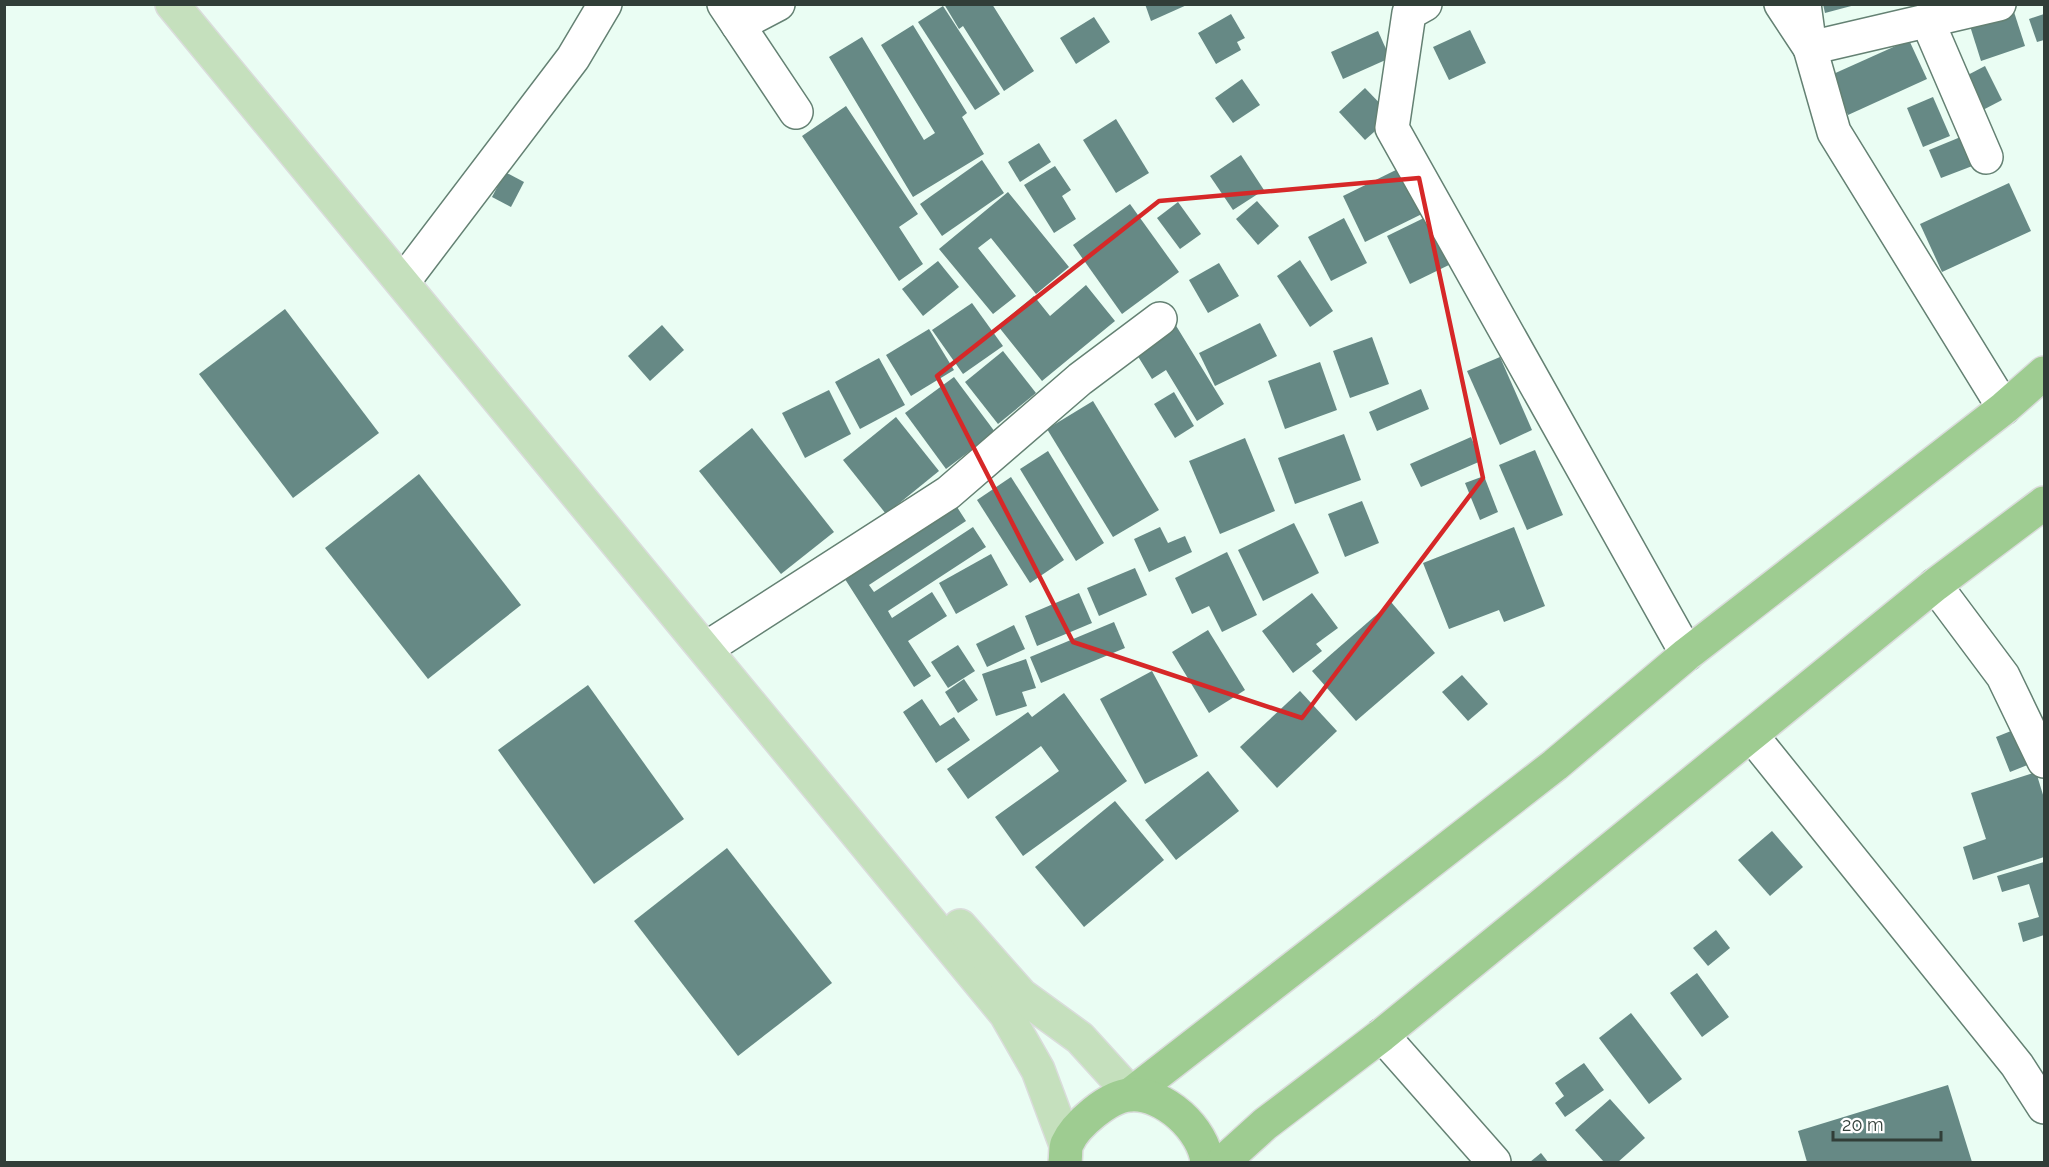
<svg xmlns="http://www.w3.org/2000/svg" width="2049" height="1167" viewBox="0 0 2049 1167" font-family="Raleway,sans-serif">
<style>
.building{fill:#668985}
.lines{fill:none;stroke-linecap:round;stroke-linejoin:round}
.street-casing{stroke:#648173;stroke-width:36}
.primary-casing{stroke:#dadcdb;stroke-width:36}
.highway-casing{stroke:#dadcdb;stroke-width:36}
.street{stroke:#fff;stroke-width:33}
.primary{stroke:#c5e0bd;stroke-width:33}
.highway{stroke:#9ecc91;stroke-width:33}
.marked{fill:none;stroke:#d62828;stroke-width:4.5;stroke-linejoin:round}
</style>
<rect width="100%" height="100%" fill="#eafdf3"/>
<g class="building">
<polygon points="944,4 992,4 1034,71 1004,91 963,26 959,29"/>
<polygon points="1145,4 1189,4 1151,21"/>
<polygon points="1823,4 1855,4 1855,5 1825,13"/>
<polygon points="943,6 1000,94 975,110 918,22"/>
<polygon points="2014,12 2025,46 1981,61 1970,26"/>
<polygon points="1231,14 1245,38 1237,42 1241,50 1216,64 1198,33"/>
<polygon points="2044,14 2044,40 2037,42 2029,19"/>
<polygon points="1094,17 1110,42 1076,64 1060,38"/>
<polygon points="913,25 967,113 962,117 984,154 913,197 829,57 862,37 924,140 935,133 881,45"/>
<polygon points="1470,30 1486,63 1449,80 1433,47"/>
<polygon points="1378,31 1390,58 1343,79 1331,52"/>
<polygon points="1909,40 1927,79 1848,115 1831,75"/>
<polygon points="1985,66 2002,100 1979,112 1962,78"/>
<polygon points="1242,79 1260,105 1233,123 1215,98"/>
<polygon points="1365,88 1392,116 1365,140 1339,112"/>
<polygon points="1933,97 1950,136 1923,147 1907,108"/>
<polygon points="846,106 918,214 899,227 923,264 899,281 802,136"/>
<polygon points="1116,119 1149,173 1116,193 1083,140"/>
<polygon points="1963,136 1975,165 1941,178 1929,150"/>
<polygon points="1039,143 1051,162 1020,182 1008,162"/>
<polygon points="1241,155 1264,190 1233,210 1210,176"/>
<polygon points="982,160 1004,193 942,236 920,204"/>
<polygon points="1055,166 1071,190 1062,196 1076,219 1054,233 1024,185"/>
<polygon points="1404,166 1426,212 1365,242 1343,196"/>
<polygon points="505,172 524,182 511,207 492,197"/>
<polygon points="2009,183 2031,231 1942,272 1920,224"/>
<polygon points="1008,192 1069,267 1036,294 991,238 978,248 1016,296 993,314 939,249"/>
<polygon points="1257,201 1279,226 1258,245 1236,219"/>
<polygon points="1178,202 1201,234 1180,249 1157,218"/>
<polygon points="1130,204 1179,272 1122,314 1073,245"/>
<polygon points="1430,215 1453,263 1410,284 1387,236"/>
<polygon points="1344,218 1367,263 1331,281 1308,237"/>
<polygon points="1300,260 1333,311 1310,327 1277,276"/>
<polygon points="938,261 959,287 923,316 902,289"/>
<polygon points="1219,263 1239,296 1208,313 1189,280"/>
<polygon points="1086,285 1115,321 1042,381 998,326 1034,296 1050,316"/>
<polygon points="972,303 1003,346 963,374 932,330"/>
<polygon points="285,309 379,433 293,498 199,374"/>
<polygon points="1260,323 1277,356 1215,386 1199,353"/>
<polygon points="1175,324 1224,404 1197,421 1166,370 1152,379 1134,350"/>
<polygon points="662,325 684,350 650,381 628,356"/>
<polygon points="929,329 954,370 911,396 886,355"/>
<polygon points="1372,337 1389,384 1350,398 1333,351"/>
<polygon points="1003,351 1036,393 998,424 965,382"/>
<polygon points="1500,357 1532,430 1500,445 1467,371"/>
<polygon points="879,358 905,405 860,429 835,382"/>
<polygon points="1320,362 1337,410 1285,429 1268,381"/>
<polygon points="954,377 995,432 946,469 905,413"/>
<polygon points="1421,389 1429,409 1377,431 1369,412"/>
<polygon points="829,390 851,434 805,458 782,413"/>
<polygon points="1174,392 1194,426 1175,438 1154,404"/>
<polygon points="1093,401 1159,510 1113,537 1047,429"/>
<polygon points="896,417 939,471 886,514 843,460"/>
<polygon points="752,428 834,532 781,574 699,471"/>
<polygon points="1344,434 1361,480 1295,504 1278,458"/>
<polygon points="1471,437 1481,461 1421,487 1410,464"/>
<polygon points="1245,438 1275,511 1220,534 1189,461"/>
<polygon points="1535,450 1563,515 1527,530 1499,465"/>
<polygon points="1048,451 1104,543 1076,561 1020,469"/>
<polygon points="419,474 521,605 428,679 325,548"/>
<polygon points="1484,476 1498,512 1480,520 1465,483"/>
<polygon points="1011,477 1064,560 1030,583 977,500"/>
<polygon points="1362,501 1379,543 1345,557 1328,514"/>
<polygon points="957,507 966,521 869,585 874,592 973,527 986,547 888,611 892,618 932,592 947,616 908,641 931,676 914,687 843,576 856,567 859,571"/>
<polygon points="1294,523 1319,573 1263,601 1238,550"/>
<polygon points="1160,527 1168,543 1185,536 1192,552 1149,572 1134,539"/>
<polygon points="1514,527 1545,606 1504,622 1499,610 1449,629 1423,563"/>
<polygon points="1227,552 1257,615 1222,632 1209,606 1192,614 1175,578"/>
<polygon points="991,554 1008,585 956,614 939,583"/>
<polygon points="1135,568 1147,595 1099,616 1087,588"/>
<polygon points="1079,593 1092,623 1037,646 1025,616"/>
<polygon points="1312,593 1338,628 1316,644 1322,651 1293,673 1262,631"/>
<polygon points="1391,602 1435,653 1356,721 1312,671"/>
<polygon points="1114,622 1125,648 1041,683 1030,657"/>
<polygon points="1014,625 1025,649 987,667 976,644"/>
<polygon points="1208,630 1245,690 1209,713 1172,652"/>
<polygon points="958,645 975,671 948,688 931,662"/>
<polygon points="1026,659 1036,688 1022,692 1027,706 996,716 982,674"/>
<polygon points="1152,671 1198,756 1145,784 1100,699"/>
<polygon points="1462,675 1488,704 1468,721 1442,692"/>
<polygon points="964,679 978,700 958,713 945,692"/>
<polygon points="588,685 684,819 594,884 498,750"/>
<polygon points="1300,691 1337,731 1277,788 1240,747"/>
<polygon points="1064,693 1127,781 1023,856 995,817 1059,771 1041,746 968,799 947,769 1028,712 1032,717"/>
<polygon points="922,699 940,726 954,717 970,740 936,763 903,712"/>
<polygon points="2016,729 2030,764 2010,772 1996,737"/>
<polygon points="1208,771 1239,811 1176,860 1145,820"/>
<polygon points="2036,772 2044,798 2044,857 1973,880 1963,847 1986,839 1971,793"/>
<polygon points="1115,801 1164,860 1084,927 1035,867"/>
<polygon points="1772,831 1803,867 1770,896 1738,860"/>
<polygon points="727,848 832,983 738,1056 634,921"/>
<polygon points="2044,862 2044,935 2023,942 2018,923 2039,917 2029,884 2002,892 1997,876"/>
<polygon points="1716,930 1730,948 1708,966 1693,948"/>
<polygon points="1697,973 1729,1017 1702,1037 1670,993"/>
<polygon points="1631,1013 1682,1079 1649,1104 1599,1038"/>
<polygon points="1584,1063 1604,1090 1565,1117 1555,1103 1564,1096 1555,1083"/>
<polygon points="1948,1085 1972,1162 1807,1162 1798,1131"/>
<polygon points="1610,1099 1645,1138 1618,1162 1604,1162 1575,1130"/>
<polygon points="1541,1153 1548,1162 1530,1162"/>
</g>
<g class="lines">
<g class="street-casing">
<g id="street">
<polyline points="724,4 796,112"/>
<polyline points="1425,4 1409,13 1392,128 1687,654"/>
<polyline points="1781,4 1810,48 1999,4"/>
<polyline points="1804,4 1810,48 1834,132 2004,408"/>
<polyline points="1927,20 1986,157"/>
<polyline points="738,25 778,4"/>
<polyline points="409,274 573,58 605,4"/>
<polyline points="1935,585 2003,676 2044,761"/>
<polyline points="710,646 948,493 1080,379 1160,319"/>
<polyline points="1752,736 2017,1065 2044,1107"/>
<polyline points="1382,1035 1494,1162"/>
</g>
</g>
<g class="primary-casing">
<g id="primary">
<polyline points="172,4 1006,1014 1038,1070 1066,1145"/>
<polyline points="960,926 1021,995 1080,1038 1131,1094"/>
</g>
</g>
<g class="highway-casing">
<g id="highway">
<polyline points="1131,1094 1555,765 1687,654 2004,408 2044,373"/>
<path d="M1065 1162C1066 1157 1065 1149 1067 1144 1075 1125 1109 1096 1130 1095 1164 1092 1204 1130 1207 1162"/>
<polyline points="1223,1162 1265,1124 1382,1035 1935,585 2044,503"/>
</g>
</g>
<use href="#street" class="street"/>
<use href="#primary" class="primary"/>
<use href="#highway" class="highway"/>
</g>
<path class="marked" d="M1419 178 1483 478 1302 718 1073 642 937 376 1159 201Z"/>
<rect width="2049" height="1167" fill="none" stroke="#313e38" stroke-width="12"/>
<path d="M1833 1131v9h108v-9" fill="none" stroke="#313e38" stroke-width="3"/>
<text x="1842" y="1131" font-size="18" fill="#313e38" stroke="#ffffff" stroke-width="4.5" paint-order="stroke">20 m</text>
</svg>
